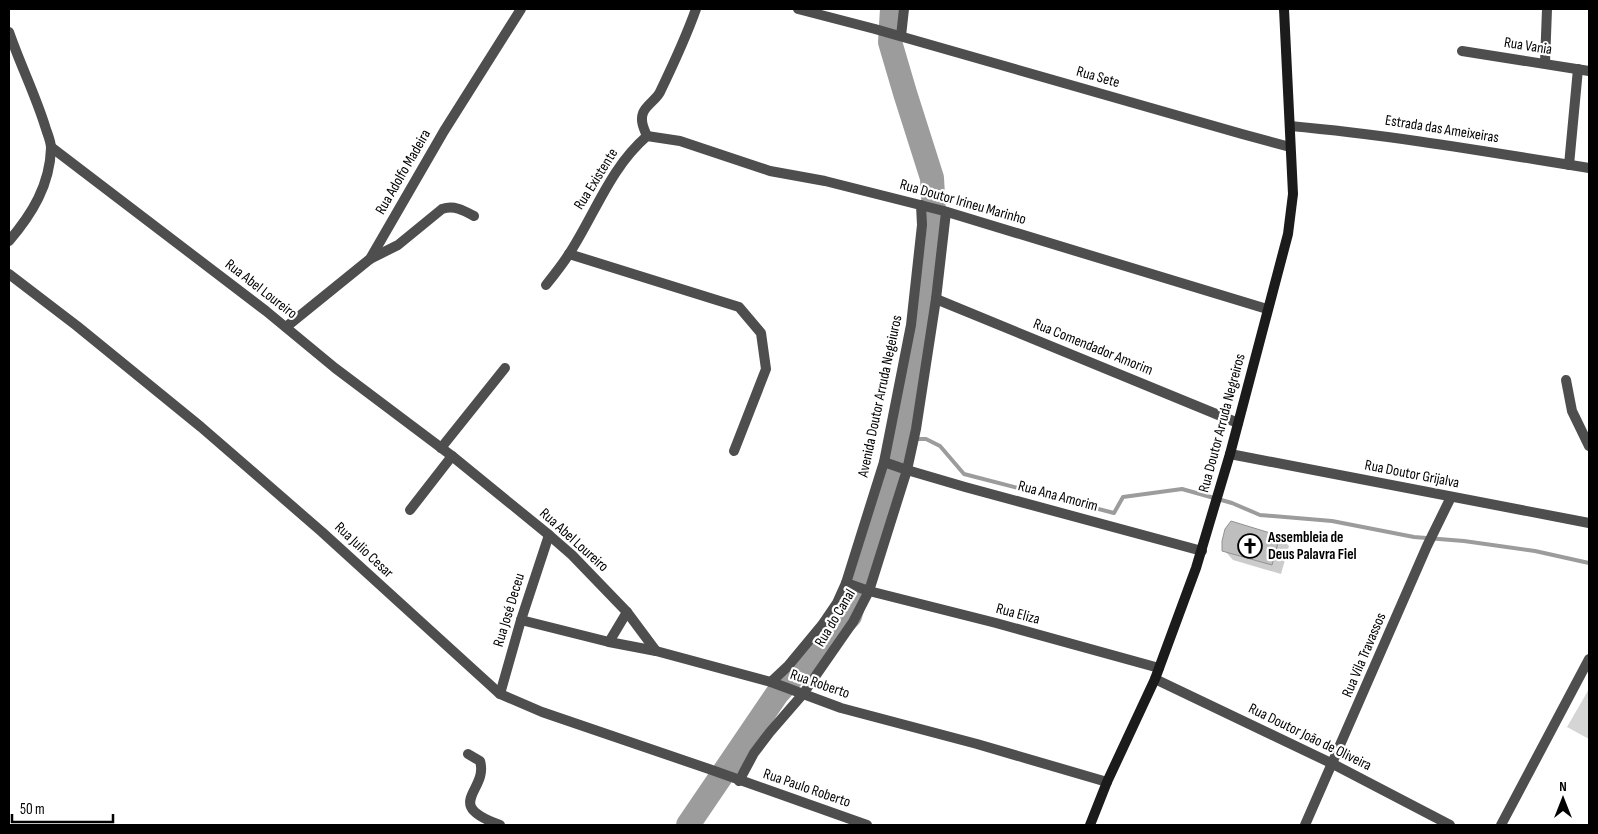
<svg xmlns="http://www.w3.org/2000/svg" width="1598" height="834" viewBox="0 0 1598 834" font-family="'Sofia Sans Condensed',sans-serif">
<style>
.green{fill:#d5d5d5}
.shadow{fill:#0003}
.lines{fill:none;stroke-linecap:round;stroke-linejoin:round}
.stream{stroke:#9c9c9c;stroke-width:4}
.river{stroke:#9c9c9c;stroke-width:24}
.building{fill:#bebebe;stroke:#929292}
.street{stroke:#4e4e4e;stroke-width:10}
.secondary{stroke:#1b1b1b;stroke-width:10}
.labels{text-anchor:middle;dominant-baseline:central;stroke-width:4.5;stroke-linejoin:round;paint-order:stroke}
.street-label{font-size:15px;fill:#000;stroke:#fff}
.poi-label{font-size:15px;font-weight:bold;fill:#000;stroke:#fff;text-anchor:start}
</style>
<rect width="100%" height="100%" fill="#fff"/>
<polygon class="green" points="1589,689 1589,739 1567,727"/>
<polygon class="shadow" points="1232,523 1280,537 1289,546 1281,574 1233,560 1224,550"/>
<g class="lines">
<polyline class="stream" points="901,439 926,439 940,446 964,474 1114,513 1123,497 1182,489 1232,503 1260,515 1332,521 1414,537 1464,541 1535,551 1589,563"/>
<polyline class="river" points="688,825 777,694 804,664 850,616 891,480 902,432 935,230 932,178 905,93 890,42 892,9"/>
</g>
<polygon class="building" points="1231,521 1280,536 1272,565 1222,551 1222,541 1225,529"/>
<g class="lines">
<g class="street">
<polyline points="798,9 875,29 1242,134 1290,147"/>
<path d="M9 32C20 64 35 94 45 126 47 133 51 141 51 148 50 185 32 214 9 241"/>
<polyline points="901,36 904,9"/>
<polyline points="1462,51 1589,71"/>
<polyline points="1545,63 1547,9"/>
<path d="M1290 126C1391 135 1489 152 1589 168"/>
<polyline points="647,136 680,141 770,171 825,181 944,211 1267,309"/>
<polyline points="51,147 266,311 335,368 452,456 549,535 572,555 627,612 656,651"/>
<polyline points="1569,165 1578,69"/>
<polyline points="569,254 739,307 761,333 766,369 734,451"/>
<path d="M370 259 398 245 442 209C454 205 463 210 474 216"/>
<polyline points="9,274 77,326 201,427 322,532 500,694 542,712 709,769 867,825"/>
<path d="M546 285C554 275 562 265 569 254 595 214 610 168 647 136 644 129 640 121 643 113 646 105 656 100 660 92 673 65 686 37 696 9"/>
<polyline points="936,299 1238,423"/>
<polyline points="286,327 370,259 444,131 521,9"/>
<polyline points="1566,380 1572,411 1589,446"/>
<polyline points="441,448 505,368"/>
<polyline points="1230,454 1589,523"/>
<polyline points="884,462 907,470 965,487 1202,551"/>
<polyline points="410,510 452,456"/>
<polyline points="846,583 869,591 996,623 1159,668"/>
<polyline points="521,620 609,642 656,651 771,682 841,708 977,744 1107,782"/>
<polyline points="609,642 627,612"/>
<polyline points="1155,679 1333,764 1450,825"/>
<polyline points="771,682 788,666 822,625 837,603 846,583 884,462 911,325 922,225 921,205"/>
<polyline points="500,694 521,620 549,535"/>
<path d="M468 754 480 761C489 791 441 804 500 825"/>
<polyline points="739,781 754,753 770,732 803,694 853,622 869,591 907,470 916,429 936,299 946,212"/>
<polyline points="1305,825 1427,546 1451,497"/>
<polyline points="1501,825 1589,659"/>
</g>
<polyline class="secondary" points="1090,825 1107,782 1155,679 1196,568 1230,454 1288,234 1293,194 1284,9"/>
</g>
<defs>
<g id="church-ring" transform="scale(1.25)"><circle r="9.5" fill="#fff" stroke="#000" stroke-width="1.5"/><path d="M-1.2-6h2.4v3.5h3.3v2.4h-3.3V6h-2.4V-.1h-3.3v-2.4h3.3Z" fill="#000"/></g>
</defs>
<g fill-rule="evenodd">
<use href="#church-ring" x="1250" y="546"/>
</g>
<g class="labels">
<g class="street-label">
<text transform="translate(1528 46) rotate(9)">Rua Vania</text>
<text transform="translate(1098 77) rotate(16)">Rua Sete</text>
<text transform="translate(1442 129) rotate(9)">Estrada das Ameixeiras</text>
<text transform="translate(403 172) rotate(-60)">Rua Adolfo Madeira</text>
<text transform="translate(596 179) rotate(-58)">Rua Existente</text>
<text transform="translate(963 202) rotate(16)">Rua Doutor Irineu Marinho</text>
<text transform="translate(261 289) rotate(38)">Rua Abel Loureiro</text>
<text transform="translate(1093 347) rotate(22)">Rua Comendador Amorim</text>
<text transform="translate(880 396) rotate(-78)">Avenida Doutor Arruda Negeiuros</text>
<text transform="translate(1222 423) rotate(-75)">Rua Doutor Arruda Negreiros</text>
<text transform="translate(1412 474) rotate(11)">Rua Doutor Grijalva</text>
<text transform="translate(1058 496) rotate(15)">Rua Ana Amorim</text>
<text transform="translate(574 540) rotate(42)">Rua Abel Loureiro</text>
<text transform="translate(364 550) rotate(43)">Rua Julio Cesar</text>
<text transform="translate(509 610) rotate(-73)">Rua José Deceu</text>
<text transform="translate(1018 614) rotate(15)">Rua Eliza</text>
<text transform="translate(835 618) rotate(-59)">Rua do Canal</text>
<text transform="translate(1364 655) rotate(-67)">Rua Vila Travassos</text>
<text transform="translate(820 684) rotate(19)">Rua Roberto</text>
<text transform="translate(1310 737) rotate(26)">Rua Doutor João de Oliveira</text>
<text transform="translate(807 788) rotate(19)">Rua Paulo Roberto</text>
</g>
<g class="poi-label">
<text x="1268" y="537">Assembleia de<tspan x="1268" dy="17">Deus Palavra Fiel</tspan></text>
</g>
</g>
<rect width="1598" height="834" fill="none" stroke="#000000" stroke-width="20"/>
<g transform="translate(1563 799)" stroke="#ffffff" stroke-width="4" paint-order="stroke">
<path d="M0-4L9 19L0 12L-9 19Z" fill="#000000"/>
<text y="-8" font-size="14" font-weight="bold" text-anchor="middle" fill="#000000">N</text>
</g>
<path d="M12 814v8h101v-8" fill="none" stroke="#000000" stroke-width="2.5"/>
<text x="20" y="814" font-size="15" fill="#000000" stroke="#ffffff" stroke-width="4" paint-order="stroke">50 m</text>
</svg>
